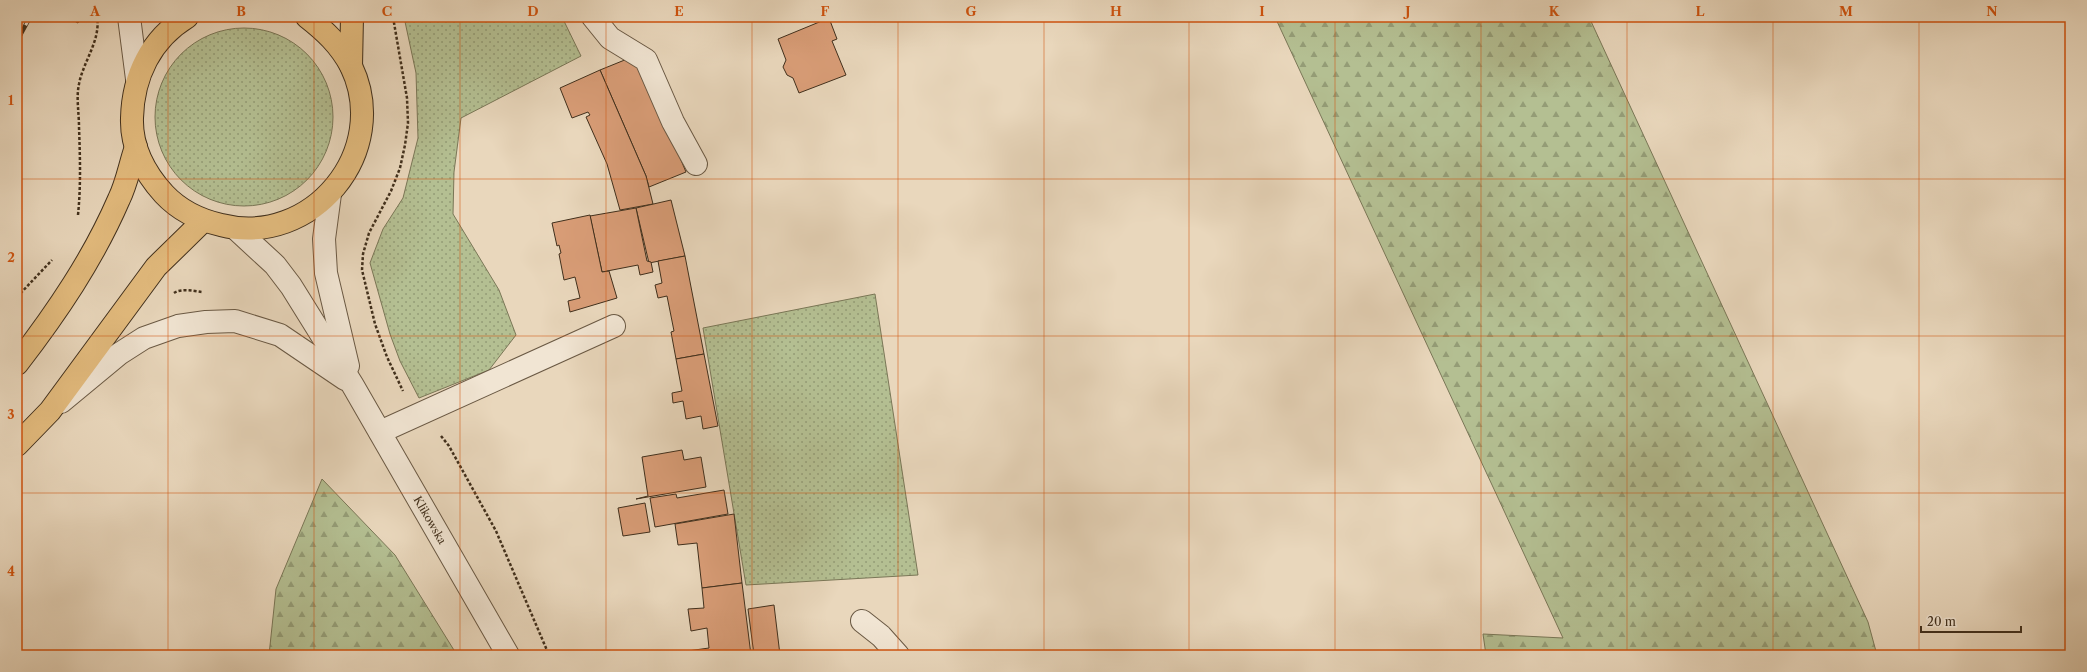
<svg xmlns="http://www.w3.org/2000/svg" width="2087" height="672" viewBox="0 0 2087 672" font-family="'Libre Caslon Text',serif">
<style>
.grass{fill:url(#grass-dots);stroke:#7a7757}
.forest{fill:url(#forest-firs);stroke:#7a7757}
.building{fill:#d99d77;stroke:#402f1c}
.lines{fill:none;stroke-linecap:round;stroke-linejoin:round}
.minor-casing{stroke:#6a5944;stroke-width:24}
.major-casing{stroke:#402f1c;stroke-width:24}
.path{stroke:#402f1c;stroke-width:2.5;stroke-dasharray:3 2;stroke-linecap:butt}
.minor{stroke:#f1e5d3;stroke-width:22}
.major{stroke:#e4bc7e;stroke-width:22}
.rail-casing{stroke:#402f1c;stroke-width:4.5}
.rail{stroke:#f1e5d3;stroke-width:3;stroke-dasharray:9;stroke-linecap:butt}
.grid{fill:none;stroke:#cf530e;stroke-width:1;stroke-opacity:0.55}
.labels{text-anchor:middle;dominant-baseline:central;stroke-width:3;stroke-linejoin:round;paint-order:stroke}
.street-label{font-size:11px;fill:#402f1c;stroke:#f1e5d3}
.neatline{fill:none;stroke:#cf530e;stroke-width:1.5}
.grid-label{font-size:13px;text-anchor:middle;font-weight:bold;fill:#cf530e}
</style>
<defs>
<pattern id="grass-dots" width="8" height="8" patternUnits="userSpaceOnUse"><rect width="8" height="8" fill="#b4bf92"/><path d="M2 2h.1M6 6h.1" fill="none" stroke="#949c76" stroke-width="1.8" stroke-linecap="round"/></pattern>
<pattern id="forest-firs" width="22" height="20" patternUnits="userSpaceOnUse"><rect width="22" height="20" fill="#b4bf92"/><path d="M5 1l3.5 6h-7zM16 11l3.5 6h-7z" fill="#949c76"/></pattern>
</defs>
<rect width="100%" height="100%" fill="#e9d7bc"/>
<filter id="stains"><feTurbulence type="fractalNoise" baseFrequency=".005" numOctaves="4"/><feColorMatrix values="0 0 0 0 .2 0 0 0 0 .09 0 0 0 0 .02 0 0 0 .5 -.17"/></filter>
<radialGradient id="worn" r=".72"><stop offset=".6" stop-color="#630" stop-opacity="0"/><stop offset="1" stop-color="#630" stop-opacity=".3"/></radialGradient>
<g class="grass">
<polygon points="404,17 562,17 581,56 461,118 454,172 453,214 499,290 516,335 489,370 419,398 400,361 390,334 370,263 383,229 403,198 418,138 416,73"/>
<circle cx="244" cy="117" r="89"/>
<polygon points="875,294 918,575 746,585 703,328"/>
</g>
<g class="forest">
<polygon points="1275,17 1589,17 1868,622 1877,655 1486,655 1483,634 1563,638"/>
<polygon points="322,479 395,555 457,655 269,655 276,589"/>
</g>
<g class="building">
<polygon points="67,17 81,17 78,23"/>
<polygon points="829,18 837,39 832,41 846,75 799,93 793,78 787,75 783,67 786,60 778,39"/>
<polygon points="637,55 686,172 649,187 646,176 600,70"/>
<polygon points="600,70 646,176 653,204 620,210 607,164 586,117 590,115 588,112 572,118 560,88"/>
<polygon points="671,200 685,256 649,263 636,208"/>
<polygon points="636,208 647,261 651,262 653,272 640,275 638,265 602,272 590,216"/>
<polygon points="590,215 602,272 609,271 617,298 570,312 568,301 580,298 575,277 564,280 559,254 561,253 559,245 557,246 552,223"/>
<polygon points="685,256 704,354 676,359 671,332 674,331 667,296 658,298 655,285 662,283 658,261"/>
<polygon points="704,354 718,426 703,429 701,416 686,419 683,401 673,403 672,393 682,391 676,359"/>
<polygon points="682,450 684,460 701,457 706,487 636,499 648,496 642,457"/>
<polygon points="724,490 728,514 655,527 650,498 676,494 677,498"/>
<polygon points="645,503 650,532 623,536 618,508"/>
<polygon points="734,514 742,583 702,588 697,543 678,545 675,524"/>
<polygon points="742,583 751,655 659,655 709,648 707,628 691,631 688,609 704,608 702,588"/>
<polygon points="774,605 780,655 754,655 748,609"/>
</g>
<g class="lines">
<g class="minor-casing">
<g id="minor">
<polyline points="129,17 137,79"/>
<polyline points="593,17 610,38 646,60 673,122 696,164"/>
<polyline points="330,194 324,239 326,273 348,366"/>
<polyline points="236,229 275,265 291,286 352,384 508,655"/>
<polyline points="61,402 119,354 144,338 178,326 206,322 235,321 280,335 345,379"/>
<polyline points="380,432 614,326"/>
<polyline points="862,621 881,636 898,655"/>
</g>
</g>
<g class="major-casing">
<g id="major">
<path d="M187 17C151 39 133 76 132 118 131 147 145 173 164 194 179 210 199 220 221 225 312 248 392 151 351 66 340 45 325 31 307 17"/>
<polyline points="351,66 352,17"/>
<path d="M17 364C57 312 93 259 119 199 127 183 130 164 136 147"/>
<polyline points="17,445 50,411 156,267 203,221"/>
</g>
</g>
<g class="path">
<polyline points="393,17 407,98 408,123 405,145 400,168 391,191 369,233 363,254 362,270 375,324 387,357 403,391"/>
<path d="M78 215C81 185 80 156 79 127 79 112 76 98 79 84 83 62 101 40 97 17"/>
<path d="M174 293C181 288 194 291 202 292"/>
<polyline points="17,297 52,260"/>
<polyline points="441,436 449,446 496,531 549,655"/>
</g>
<use href="#minor" class="minor"/>
<use href="#major" class="major"/>
<g class="rail-casing">
<polyline id="rail" points="17,41 30,17"/>
</g>
<use href="#rail" class="rail"/>
</g>
<path class="grid" d="M168 17V655M314 17V655M460 17V655M606 17V655M752 17V655M898 17V655M1044 17V655M1189 17V655M1335 17V655M1481 17V655M1627 17V655M1773 17V655M1919 17V655M17 179H2070M17 336H2070M17 493H2070"/>
<g class="labels">
<g class="street-label">
<text transform="translate(430 520) rotate(60)">Klikowska</text>
</g>
</g>
<rect width="2087" height="672" fill="none" stroke="#e9d7bc" stroke-width="44"/>
<path d="M1921 626v6h100v-6" fill="none" stroke="#402f1c" stroke-width="2"/>
<text x="1927" y="626" font-size="12" fill="#402f1c" stroke="#f1e5d3" stroke-width="3" paint-order="stroke">20 m</text>
<rect x="22" y="22" width="2043" height="628" class="neatline"/>
<g class="grid-label">
<text x="95" y="16">A</text>
<text x="241" y="16">B</text>
<text x="387" y="16">C</text>
<text x="533" y="16">D</text>
<text x="679" y="16">E</text>
<text x="825" y="16">F</text>
<text x="971" y="16">G</text>
<text x="1116" y="16">H</text>
<text x="1262" y="16">I</text>
<text x="1408" y="16">J</text>
<text x="1554" y="16">K</text>
<text x="1700" y="16">L</text>
<text x="1846" y="16">M</text>
<text x="1992" y="16">N</text>
<text x="11" y="105">1</text>
<text x="11" y="262">2</text>
<text x="11" y="419">3</text>
<text x="11" y="576">4</text>
</g>
<rect width="100%" height="100%" filter="url(#stains)"/>
<rect width="100%" height="100%" fill="url(#worn)"/>
</svg>
